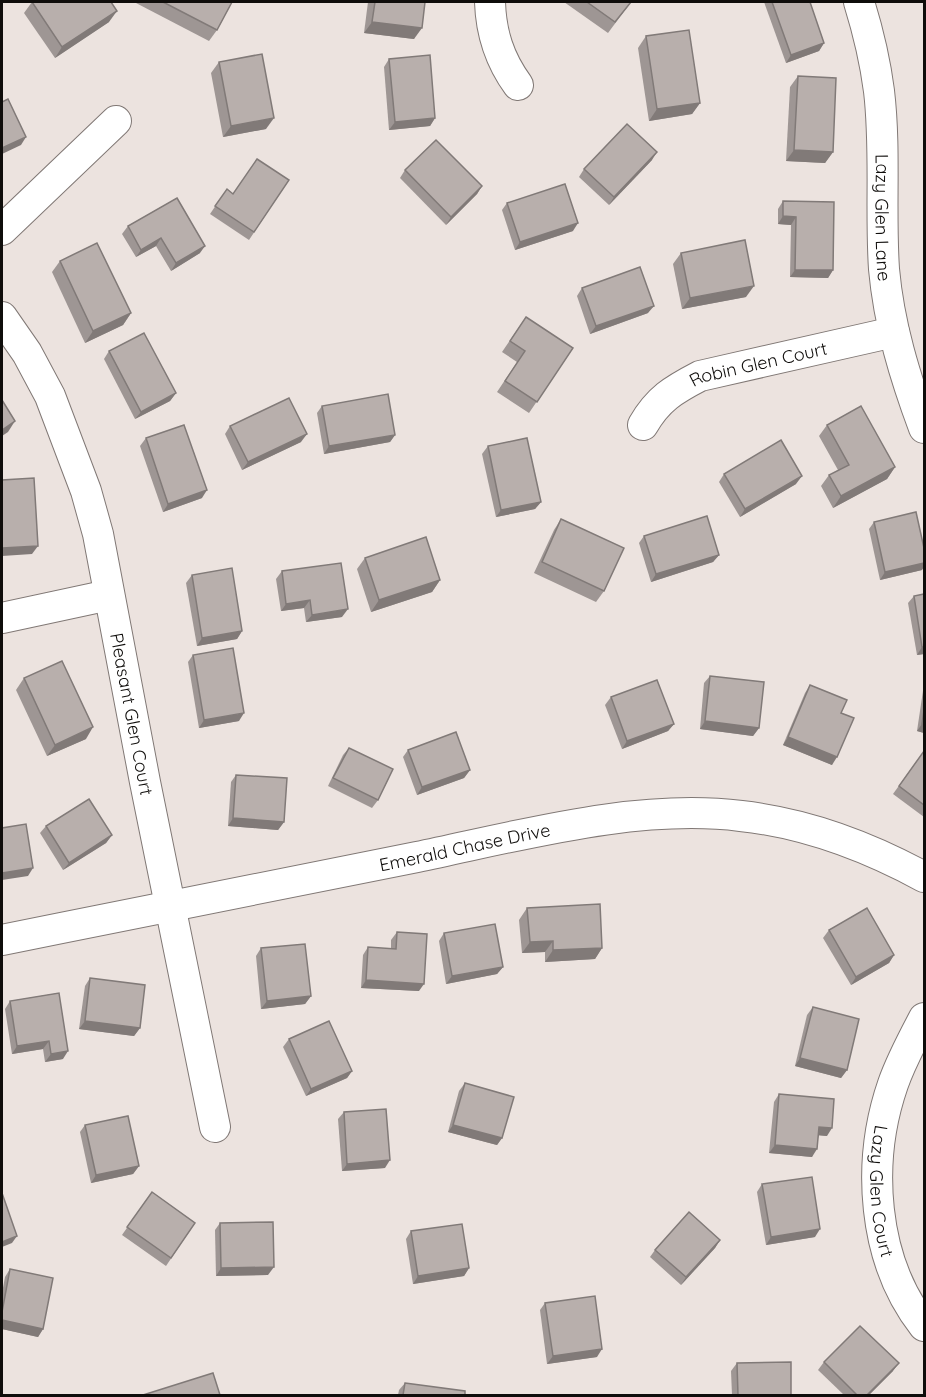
<svg xmlns="http://www.w3.org/2000/svg" width="926" height="1397" viewBox="0 0 926 1397" font-family="Quicksand,sans-serif">
<style>
.lines{fill:none;stroke-linecap:round;stroke-linejoin:round}
.minor-casing{stroke:#807875;stroke-width:32}
.minor{stroke:#fff;stroke-width:30}
.wall{fill:#9e9694}
.shaded-wall{fill:#817a78}
.building{fill:#b8afac;stroke:#817a78;stroke-width:1.5}
.labels{text-anchor:middle;dominant-baseline:central;stroke-width:4.5;stroke-linejoin:round;paint-order:stroke}
.street-label{font-size:18px;fill:#0f0d0b;stroke:#ece3df}
</style>
<rect width="100%" height="100%" fill="#ece3df"/>
<g class="lines">
<g class="minor-casing">
<g id="minor">
<path d="M490 2C491 33 499 59 518 85"/>
<path id="s1" d="M859 2C868 31 875 60 879 91 886 150 880 210 884 269 889 325 905 377 924 428"/>
<polyline points="2,230 116,121"/>
<path id="s2" d="M2 317 27 353 50 396 86 491 98 534 145 782 215 1127"/>
<path id="s3" d="M643 425C658 399 673 390 700 376L894 332"/>
<polyline points="2,618 109,595"/>
<path id="s4" d="M2 940C140 912 278 885 417 857 519 836 637 803 741 816 806 823 867 846 924 877"/>
<path id="s5" d="M924 1018C913 1039 901 1061 893 1084 866 1162 872 1260 924 1326"/>
</g>
</g>
<use href="#minor" class="minor"/>
</g>
<g class="wall">
<polygon points="32,2 109,22 55,58 24,13"/>
<polygon points="137,2 232,2 217,30 209,41 136,3"/>
<polygon points="368,2 425,2 414,39 364,33"/>
<polygon points="564,2 631,2 608,33"/>
<polygon points="764,2 810,2 824,43 819,51 786,63"/>
<polygon points="646,36 700,103 692,114 649,121 638,48"/>
<polygon points="389,59 435,118 430,126 389,130 384,67"/>
<polygon points="219,62 266,129 223,137 211,73"/>
<polygon points="798,76 833,152 825,163 786,161 790,87"/>
<polygon points="652,160 609,205 579,177 584,169"/>
<polygon points="405,170 482,186 477,194 446,225 400,178"/>
<polygon points="289,180 249,240 210,214 227,189 233,194"/>
<polygon points="177,198 200,253 171,271 156,246 136,257 122,234 128,226"/>
<polygon points="783,201 834,202 833,270 828,278 790,277 791,225 778,224 778,209"/>
<polygon points="507,203 573,231 515,250 502,210"/>
<polygon points="681,253 746,297 682,309 673,264"/>
<polygon points="60,261 131,313 123,325 85,343 52,272"/>
<polygon points="582,288 648,313 590,334 577,296"/>
<polygon points="526,317 573,348 529,413 497,392 517,362 502,352"/>
<polygon points="109,351 176,393 170,401 135,419 104,359"/>
<polygon points="322,406 395,435 390,442 324,454 317,413"/>
<polygon points="827,425 895,467 887,479 833,508 821,486 829,475 838,470 819,436"/>
<polygon points="230,426 301,442 242,470 225,434"/>
<polygon points="146,438 202,498 163,512 140,446"/>
<polygon points="488,446 541,502 535,509 496,517 482,454"/>
<polygon points="724,474 796,484 740,517 719,482"/>
<polygon points="561,519 604,591 596,602 534,573 554,530"/>
<polygon points="874,522 922,570 880,580 869,529"/>
<polygon points="644,536 719,555 713,562 651,582 639,543"/>
<polygon points="365,558 440,580 432,592 371,612 357,569"/>
<polygon points="282,571 342,617 306,622 304,608 281,611 276,579"/>
<polygon points="192,575 242,631 237,639 197,646 186,583"/>
<polygon points="914,596 924,654 917,655 908,603"/>
<polygon points="193,655 239,721 199,728 188,662"/>
<polygon points="710,676 759,728 753,736 700,729 704,683"/>
<polygon points="24,678 86,739 47,756 16,690"/>
<polygon points="924,684 924,733 917,731"/>
<polygon points="810,685 841,713 832,765 783,745 805,693"/>
<polygon points="611,697 674,724 668,731 622,749 605,705"/>
<polygon points="349,748 378,800 372,808 328,786 343,755"/>
<polygon points="408,750 470,770 464,778 417,795 403,757"/>
<polygon points="924,751 924,817 893,794"/>
<polygon points="236,775 284,822 278,830 228,826 231,782"/>
<polygon points="46,826 112,835 106,843 63,870 40,833"/>
<polygon points="527,908 602,948 595,959 545,962 545,952 522,953 519,920"/>
<polygon points="829,930 894,955 889,963 851,985 823,938"/>
<polygon points="397,932 419,991 361,988 363,955 368,947 391,949 391,940"/>
<polygon points="444,933 503,967 497,974 446,984 439,941"/>
<polygon points="261,948 311,996 305,1004 261,1009 256,956"/>
<polygon points="90,978 140,1028 134,1036 79,1029 85,986"/>
<polygon points="59,993 63,1059 45,1062 43,1049 12,1054 5,1009 10,1001"/>
<polygon points="813,1007 847,1070 841,1078 795,1066 807,1015"/>
<polygon points="289,1039 352,1071 347,1078 306,1096 283,1047"/>
<polygon points="465,1083 502,1138 497,1145 448,1132 459,1091"/>
<polygon points="779,1094 827,1136 819,1135 812,1157 769,1153 774,1102"/>
<polygon points="344,1112 385,1168 342,1171 338,1119"/>
<polygon points="85,1125 139,1166 133,1174 91,1183 80,1132"/>
<polygon points="762,1184 815,1237 766,1245 757,1192"/>
<polygon points="152,1192 195,1223 166,1266 122,1235"/>
<polygon points="220,1223 268,1275 216,1276 215,1230"/>
<polygon points="411,1231 469,1268 464,1276 413,1284 406,1239"/>
<polygon points="720,1240 715,1248 681,1285 650,1257 655,1250"/>
<polygon points="10,1269 43,1329 38,1337 2,1329 2,1293 5,1277"/>
<polygon points="545,1303 597,1357 547,1364 540,1310"/>
<polygon points="824,1362 893,1371 869,1395 844,1395 818,1370"/>
<polygon points="737,1363 791,1395 732,1395 731,1371"/>
<polygon points="405,1383 465,1395 398,1395 399,1390"/>
</g>
<g class="shaded-wall">
<polygon points="117,11 109,22 55,58 62,47"/>
<polygon points="372,22 422,28 414,39 364,33"/>
<polygon points="824,43 819,51 786,63 791,55"/>
<polygon points="700,103 692,114 649,121 657,109"/>
<polygon points="274,118 266,129 223,137 231,126"/>
<polygon points="435,118 430,126 389,130 395,122"/>
<polygon points="26,137 21,145 2,154 2,148"/>
<polygon points="794,150 833,152 825,163 786,161"/>
<polygon points="657,152 652,160 609,205 614,197"/>
<polygon points="482,186 477,194 446,225 451,217"/>
<polygon points="783,216 796,217 791,225 778,224"/>
<polygon points="578,223 573,231 515,250 520,242"/>
<polygon points="161,238 156,246 136,257 141,250"/>
<polygon points="205,246 200,253 171,271 176,263"/>
<polygon points="795,270 833,270 828,278 790,277"/>
<polygon points="754,286 746,297 682,309 690,298"/>
<polygon points="654,306 648,313 590,334 596,326"/>
<polygon points="131,313 123,325 85,343 93,331"/>
<polygon points="176,393 170,401 135,419 141,412"/>
<polygon points="15,421 8,432 2,436 2,430"/>
<polygon points="307,434 301,442 242,470 248,462"/>
<polygon points="395,435 390,442 324,454 329,446"/>
<polygon points="895,467 887,479 833,508 841,496"/>
<polygon points="802,476 796,484 740,517 745,509"/>
<polygon points="207,490 202,498 163,512 168,504"/>
<polygon points="541,502 535,509 496,517 501,510"/>
<polygon points="38,546 32,554 2,556 2,548"/>
<polygon points="719,555 713,562 651,582 656,574"/>
<polygon points="924,563 924,567 922,570 880,580 885,572"/>
<polygon points="440,580 432,592 371,612 379,600"/>
<polygon points="310,600 304,608 281,611 286,604"/>
<polygon points="348,609 342,617 306,622 312,615"/>
<polygon points="242,631 237,639 197,646 202,638"/>
<polygon points="922,647 924,647 924,654 917,655"/>
<polygon points="244,713 239,721 199,728 204,720"/>
<polygon points="705,721 759,728 753,736 700,729"/>
<polygon points="674,724 668,731 622,749 627,741"/>
<polygon points="922,724 924,724 924,733 917,731"/>
<polygon points="93,727 86,739 47,756 55,745"/>
<polygon points="788,737 837,757 832,765 783,745"/>
<polygon points="470,770 464,778 417,795 422,787"/>
<polygon points="233,818 284,822 278,830 228,826"/>
<polygon points="112,835 106,843 63,870 69,863"/>
<polygon points="33,868 28,876 2,880 2,873"/>
<polygon points="553,941 545,952 522,953 530,942"/>
<polygon points="602,948 595,959 545,962 553,950"/>
<polygon points="894,955 889,963 851,985 856,977"/>
<polygon points="503,967 497,974 446,984 452,976"/>
<polygon points="366,980 424,984 419,991 361,988"/>
<polygon points="311,996 305,1004 261,1009 267,1001"/>
<polygon points="85,1021 140,1028 134,1036 79,1029"/>
<polygon points="49,1041 43,1049 12,1054 17,1046"/>
<polygon points="68,1051 63,1059 45,1062 51,1054"/>
<polygon points="800,1058 847,1070 841,1078 795,1066"/>
<polygon points="352,1071 347,1078 306,1096 311,1089"/>
<polygon points="453,1125 502,1138 497,1145 448,1132"/>
<polygon points="819,1127 832,1128 827,1136 814,1135"/>
<polygon points="775,1145 817,1149 812,1157 769,1153"/>
<polygon points="390,1160 385,1168 342,1171 347,1164"/>
<polygon points="139,1166 133,1174 91,1183 96,1175"/>
<polygon points="820,1229 815,1237 766,1245 771,1237"/>
<polygon points="17,1236 12,1243 2,1247 2,1242"/>
<polygon points="720,1240 715,1248 681,1285 686,1277"/>
<polygon points="274,1267 268,1275 216,1276 221,1268"/>
<polygon points="469,1268 464,1276 413,1284 418,1276"/>
<polygon points="2,1320 43,1329 38,1337 2,1329"/>
<polygon points="602,1349 597,1357 547,1364 553,1356"/>
<polygon points="899,1363 893,1371 869,1395 867,1395"/>
</g>
<g class="building">
<polygon points="32,2 111,2 117,11 62,47"/>
<polygon points="163,2 232,2 217,30"/>
<polygon points="375,2 425,2 422,28 372,22"/>
<polygon points="587,2 631,2 615,22"/>
<polygon points="772,2 810,2 824,43 791,55"/>
<polygon points="689,30 700,103 657,109 646,36"/>
<polygon points="262,54 274,118 231,126 219,62"/>
<polygon points="430,55 435,118 395,122 389,59"/>
<polygon points="798,76 836,78 833,152 794,150"/>
<polygon points="8,99 26,137 2,148 2,102"/>
<polygon points="627,124 657,152 614,197 584,169"/>
<polygon points="436,140 482,186 451,217 405,170"/>
<polygon points="257,159 289,180 254,232 215,206 227,189 233,194"/>
<polygon points="565,184 578,223 520,242 507,203"/>
<polygon points="177,198 205,246 176,263 161,238 141,250 128,226"/>
<polygon points="783,201 834,202 833,270 795,270 796,217 783,216"/>
<polygon points="745,240 754,286 690,298 681,253"/>
<polygon points="97,243 131,313 93,331 60,261"/>
<polygon points="640,267 654,306 596,326 582,288"/>
<polygon points="526,317 573,348 537,402 505,381 525,351 510,341"/>
<polygon points="144,333 176,393 141,412 109,351"/>
<polygon points="388,394 395,435 329,446 322,406"/>
<polygon points="289,398 307,434 248,462 230,426"/>
<polygon points="2,400 15,421 2,430"/>
<polygon points="861,406 895,467 841,496 829,475 849,465 827,425"/>
<polygon points="184,425 207,490 168,504 146,438"/>
<polygon points="527,438 541,502 501,510 488,446"/>
<polygon points="781,440 802,476 745,509 724,474"/>
<polygon points="34,478 38,546 2,548 2,480"/>
<polygon points="916,512 924,548 924,563 885,572 874,522"/>
<polygon points="707,516 719,555 656,574 644,536"/>
<polygon points="561,519 624,548 604,591 542,562"/>
<polygon points="426,537 440,580 379,600 365,558"/>
<polygon points="341,563 348,609 312,615 310,600 286,604 282,571"/>
<polygon points="232,568 242,631 202,638 192,575"/>
<polygon points="924,594 924,647 922,647 914,596"/>
<polygon points="233,648 244,713 204,720 193,655"/>
<polygon points="62,661 93,727 55,745 24,678"/>
<polygon points="710,676 764,682 759,728 705,721"/>
<polygon points="657,680 674,724 627,741 611,697"/>
<polygon points="810,685 847,700 841,713 854,718 837,757 788,737"/>
<polygon points="924,710 924,724 922,724"/>
<polygon points="456,732 470,770 422,787 408,750"/>
<polygon points="349,748 393,769 378,800 333,778"/>
<polygon points="924,751 924,805 899,786"/>
<polygon points="236,775 287,778 284,822 233,818"/>
<polygon points="89,799 112,835 69,863 46,826"/>
<polygon points="26,824 33,868 2,873 2,828"/>
<polygon points="600,904 602,948 553,950 553,941 530,942 527,908"/>
<polygon points="867,908 894,955 856,977 829,930"/>
<polygon points="495,924 503,967 452,976 444,933"/>
<polygon points="397,932 427,934 424,984 366,980 368,947 396,949"/>
<polygon points="305,944 311,996 267,1001 261,948"/>
<polygon points="90,978 145,985 140,1028 85,1021"/>
<polygon points="59,993 68,1051 51,1054 49,1041 17,1046 10,1001"/>
<polygon points="813,1007 859,1019 847,1070 800,1058"/>
<polygon points="329,1021 352,1071 311,1089 289,1039"/>
<polygon points="465,1083 514,1097 502,1138 453,1125"/>
<polygon points="779,1094 834,1099 832,1128 819,1127 817,1149 775,1145"/>
<polygon points="386,1109 390,1160 347,1164 344,1112"/>
<polygon points="128,1116 139,1166 96,1175 85,1125"/>
<polygon points="812,1177 820,1229 771,1237 762,1184"/>
<polygon points="152,1192 195,1223 171,1258 127,1227"/>
<polygon points="2,1193 17,1236 2,1242"/>
<polygon points="689,1212 720,1240 686,1277 655,1250"/>
<polygon points="273,1222 274,1267 221,1268 220,1223"/>
<polygon points="462,1224 469,1268 418,1276 411,1231"/>
<polygon points="10,1269 53,1278 43,1329 2,1320 2,1312"/>
<polygon points="595,1296 602,1349 553,1356 545,1303"/>
<polygon points="860,1326 899,1363 867,1395 857,1395 824,1362"/>
<polygon points="791,1362 791,1395 738,1395 737,1363"/>
<polygon points="213,1373 220,1395 143,1395"/>
<polygon points="405,1383 465,1391 465,1395 403,1395"/>
</g>
<g class="labels">
<g class="street-label">
<text stroke="none"><textPath href="#s1" startOffset="218">Lazy Glen Lane</textPath></text>
<text stroke="none"><textPath href="#s3" startOffset="136">Robin Glen Court</textPath></text>
<text stroke="none"><textPath href="#s2" startOffset="422">Pleasant Glen Court</textPath></text>
<text stroke="none"><textPath href="#s4" startOffset="472">Emerald Chase Drive</textPath></text>
<text stroke="none"><textPath href="#s5" startOffset="182">Lazy Glen Court</textPath></text>
</g>
</g>
<rect width="926" height="1397" fill="none" stroke="#0f0d0b" stroke-width="6"/>
</svg>
